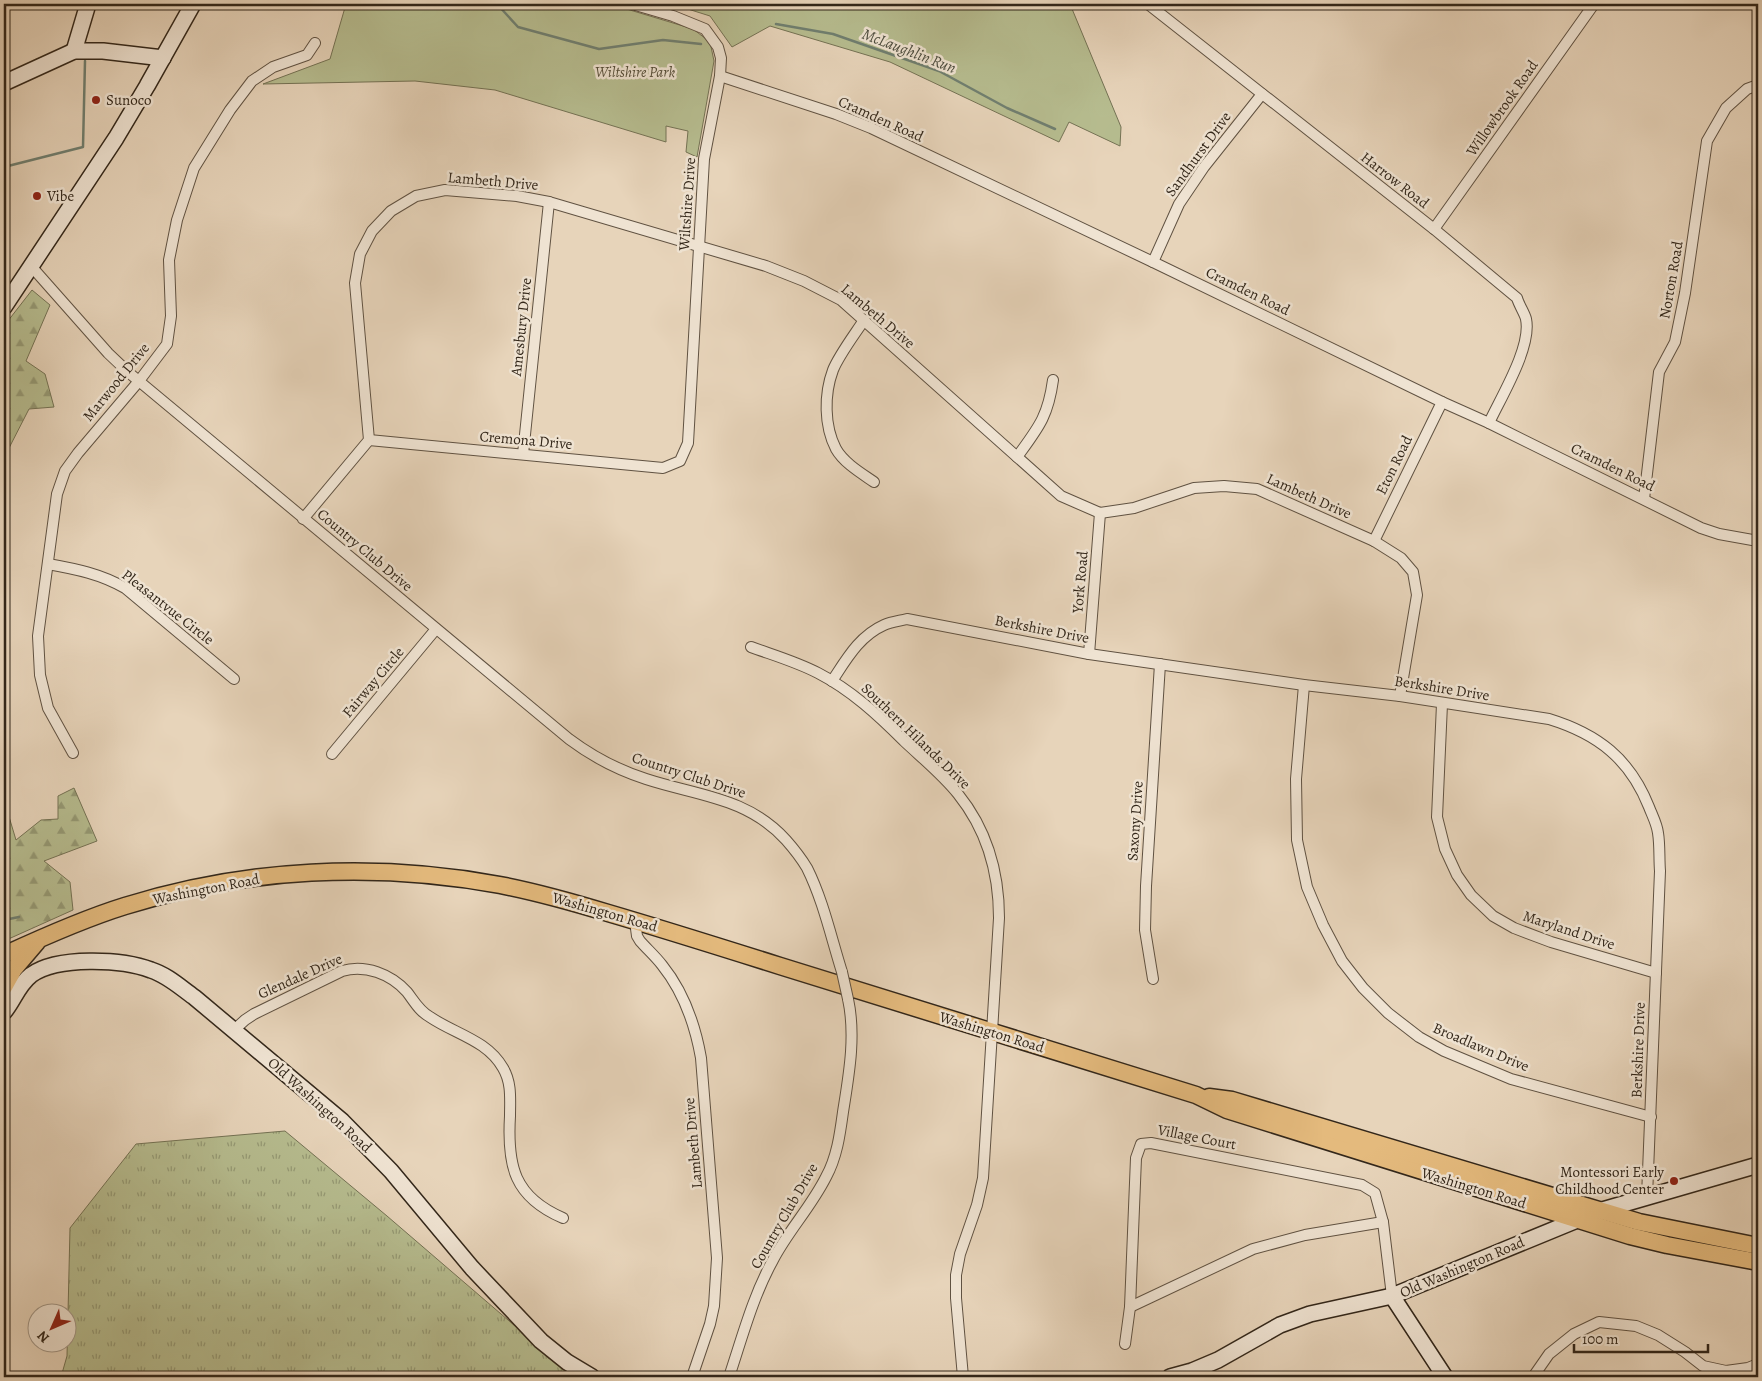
<svg xmlns="http://www.w3.org/2000/svg" width="1762" height="1381" viewBox="0 0 1762 1381" font-family="Alegreya,serif">
<style>
.grass{fill:url(#grass-tufts);stroke:#747254}
.forest{fill:url(#forest-firs);stroke:#747254}
.park{fill:#b6bc8f;stroke:#747254}
.lines{fill:none;stroke-linecap:round;stroke-linejoin:round}
.stream{stroke:#707f70;stroke-width:2.5}
.street-casing{stroke:#605242;stroke-width:12}
.secondary-casing{stroke:#33271a;stroke-width:18}
.primary-casing{stroke:#33271a;stroke-width:19}
.street{stroke:#efe3d2;stroke-width:10}
.secondary{stroke:#efe3d2;stroke-width:15}
.primary{stroke:#e4ba7d;stroke-width:16}
.street-bridge-casing{stroke:#605242;stroke-width:12;stroke-linecap:butt}
.street-bridge{stroke:#efe3d2;stroke-width:10}
.poi-dot{fill:#8f2418;stroke:#efe3d2;stroke-width:2}
.labels{text-anchor:middle;dominant-baseline:central;stroke-width:5;stroke-linejoin:round;paint-order:stroke}
.park-label{font-size:15px;font-style:italic;fill:#544c37;stroke:#efe3d2}
.poi-label{font-size:15px;fill:#33271a;stroke:#efe3d2;text-anchor:start}
.street-label{font-size:15px;fill:#33271a;stroke:#efe3d2}
.water-label{font-size:16px;font-style:italic;fill:#4c4c3e;stroke:#efe3d2}
</style>
<defs>
<pattern id="grass-tufts" width="24" height="20" patternUnits="userSpaceOnUse" patternTransform="scale(1.25)"><rect width="24" height="20" fill="#b6bc8f"/><path d="M3 7l-1-3M5 7V3M7 7l1-3M15 17l-1-3M17 17v-4M19 17l1-3" fill="none" stroke="#959974"/></pattern>
<pattern id="forest-firs" width="22" height="20" patternUnits="userSpaceOnUse" patternTransform="scale(1.25)"><rect width="22" height="20" fill="#b6bc8f"/><path d="M5 1l3.5 6h-7zM16 11l3.5 6h-7z" fill="#959974"/></pattern>
</defs>
<rect width="100%" height="100%" fill="#e7d4ba"/>
<filter id="stains"><feTurbulence type="fractalNoise" baseFrequency=".004" numOctaves="4"/><feColorMatrix values="0 0 0 0 .2 0 0 0 0 .09 0 0 0 0 .02 0 0 0 .5 -.17"/></filter>
<radialGradient id="worn" r=".72"><stop offset=".6" stop-color="#630" stop-opacity="0"/><stop offset="1" stop-color="#630" stop-opacity=".3"/></radialGradient>
<polygon class="grass" points="285,1131 387,1216 572,1375 577,1377 61,1377 67,1356 70,1228 136,1144"/>
<g class="forest">
<polygon points="32,290 50,305 26,361 45,374 54,407 29,409 8,450 4,484 4,326"/>
<polygon points="74,788 97,841 44,861 70,882 73,910 4,941 4,800 16,840 41,820 58,819 58,796"/>
</g>
<g class="park">
<polygon points="346,4 610,4 693,29 710,42 714,61 697,157 686,152 688,131 666,126 666,142 495,90 415,81 263,84 330,59"/>
<polygon points="672,4 1070,4 1121,127 1120,146 1069,122 1059,142 890,62 770,26 732,47 710,16"/>
</g>
<g class="lines">
<g class="stream">
<polyline points="497,4 518,27 599,49 663,40 701,44"/>
<polyline points="776,24 833,34 939,71 1007,108 1055,129"/>
<polyline points="4,177 8,166 83,147 85,61"/>
<polyline points="4,920 19,917"/>
</g>
<g class="street-casing">
<g id="street">
<path d="M1148 4 1434 229 1517 298C1519 305 1525 314 1526 319 1532 347 1501 397 1489 423"/>
<polyline points="720,76 836,114 871,128 1153,262 1442,402 1489,423 1701,528 1719,534 1758,541"/>
<polyline points="1434,229 1594,4"/>
<polyline points="1153,262 1179,204 1204,167 1262,94"/>
<path d="M31 266 108 353 128 372 569 739C593 757 618 770 646 779 698 796 747 797 786 840 794 849 801 858 807 868 823 900 831 937 842 972"/>
<path d="M864 320C855 334 839 355 833 370 824 394 824 426 836 449 844 463 861 473 874 482"/>
<polyline points="369,440 663,468 680,461 688,443 704,159 720,76 721,58 718,47 705,29 673,16 632,4"/>
<polyline points="523,454 549,202"/>
<path d="M1017 457C1038 428 1048 417 1053 380"/>
<polyline points="1644,499 1659,372 1675,342 1685,293 1707,141 1726,108 1747,89 1758,85"/>
<polyline points="303,519 369,440 355,283 360,254 372,231 391,211 416,196 445,190 517,196 549,202 766,266 804,281 841,300 1061,496 1100,513 1134,508 1194,488 1224,486 1257,489 1374,541 1401,558 1413,572 1417,595 1400,696"/>
<polyline points="1374,541 1442,402"/>
<path d="M48 564C76 569 101 574 125 588L234 679"/>
<path d="M751 647C773 655 797 662 818 673 851 690 878 715 904 741 922 758 943 775 958 794 987 830 999 873 999 918L983 1178 977 1205 960 1254 956 1275V1298L963 1377"/>
<polyline points="1089,654 1100,513"/>
<path d="M832 681C846 660 859 636 884 625 891 622 899 621 907 619L1089 654 1304 685 1400 696 1549 719C1598 734 1630 759 1649 807 1652 815 1657 824 1658 833 1660 845 1659 859 1660 871L1647 1197"/>
<polyline points="1304,685 1296,779 1297,840 1307,887 1323,925 1342,961 1363,988 1388,1013 1419,1037 1444,1051 1511,1079 1651,1117"/>
<polyline points="1442,704 1437,817 1445,849 1457,875 1471,895 1493,916 1514,928 1551,942 1656,973"/>
<polyline points="73,753 48,708 40,675 38,636 57,494 65,471 78,453 139,381 167,344 171,316 169,260 177,220 194,168 230,110 252,81 273,67 307,55 315,43"/>
<polyline points="332,754 436,629"/>
<path d="M635 921 637 936 640 941C647 949 655 956 662 965 683 991 695 1024 701 1058L717 1258 714 1306 710 1324 692 1377"/>
<polyline points="1153,979 1145,930 1146,886 1160,664"/>
<path d="M234 1030 245 1020 254 1014 342 971C365 964 391 974 407 992 414 1001 419 1011 430 1017 455 1034 487 1040 503 1068 512 1083 510 1100 510 1116 507 1166 514 1197 563 1218"/>
<polyline points="1130,1307 1253,1249 1305,1235 1383,1222"/>
<polyline points="1125,1344 1130,1307 1136,1158 1141,1144 1151,1143 1362,1185 1375,1193 1383,1222 1392,1296"/>
<path d="M729 1377C742 1338 753 1296 773 1260 788 1231 811 1207 826 1177 837 1157 840 1134 843 1112 849 1074 856 1036 848 999"/>
<polyline points="1533,1377 1549,1354 1574,1334 1599,1322 1636,1326 1658,1335 1685,1352 1703,1366 1726,1371 1748,1368 1758,1364"/>
</g>
</g>
<g class="secondary-casing">
<g id="secondary">
<polyline points="74,51 88,4"/>
<polyline points="4,83 74,51 103,51 163,58"/>
<polyline points="4,307 116,138 147,86 193,4"/>
<path d="M4 1012C14 1000 18 985 31 975 57 956 122 959 151 970 167 975 180 987 194 997L342 1121 391 1171 472 1268 541 1341 567 1362 592 1377"/>
<polyline points="1392,1296 1445,1377"/>
<polyline points="1170,1377 1192,1371 1218,1360 1280,1325 1310,1314 1392,1296 1599,1211 1758,1165"/>
</g>
</g>
<g class="primary-casing">
<g id="primary">
<path d="M4 955C43 937 83 919 125 906 246 868 376 862 500 885 536 892 572 902 608 913 666 930 723 948 780 966 919 1009 1057 1052 1196 1095L1227 1110 1630 1236 1667 1245 1758 1262"/>
<polyline points="4,987 14,969 37,942"/>
<polyline points="1209,1097 1232,1100 1639,1222 1758,1246"/>
</g>
</g>
<use href="#street" class="street"/>
<use href="#secondary" class="secondary"/>
<use href="#primary" class="primary"/>
<g class="street-bridge-casing">
<polyline id="street-bridge" points="842,972 848,999"/>
</g>
<use href="#street-bridge" class="street-bridge"/>
</g>
<g class="poi-dot">
<circle cx="96" cy="100" r="5"/>
<circle cx="37" cy="196" r="5"/>
<circle cx="1674" cy="1181" r="5"/>
</g>
<g class="labels">
<g class="park-label">
<text x="635" y="72">Wiltshire Park</text>
</g>
<g class="poi-label">
<text x="106" y="100">Sunoco</text>
<text x="47" y="196">Vibe</text>
<text x="1664" y="1172" text-anchor="end">Montessori Early<tspan x="1664" dy="17">Childhood Center</tspan></text>
</g>
<g class="street-label">
<text transform="translate(1502 108) rotate(-55)">Willowbrook Road</text>
<text transform="translate(881 119) rotate(24)">Cramden Road</text>
<text transform="translate(1198 154) rotate(-54)">Sandhurst Drive</text>
<text transform="translate(1395 180) rotate(38)">Harrow Road</text>
<text transform="translate(493 181) rotate(5)">Lambeth Drive</text>
<text transform="translate(687 204) rotate(-86)">Wiltshire Drive</text>
<text transform="translate(1671 280) rotate(-80)">Norton Road</text>
<text transform="translate(1248 291) rotate(26)">Cramden Road</text>
<text transform="translate(878 316) rotate(40)">Lambeth Drive</text>
<text transform="translate(521 327) rotate(-84)">Amesbury Drive</text>
<text transform="translate(116 382) rotate(-51)">Marwood Drive</text>
<text transform="translate(526 440) rotate(5)">Cremona Drive</text>
<text transform="translate(1394 465) rotate(-64)">Eton Road</text>
<text transform="translate(1613 467) rotate(26)">Cramden Road</text>
<text transform="translate(1309 496) rotate(24)">Lambeth Drive</text>
<text transform="translate(365 550) rotate(40)">Country Club Drive</text>
<text transform="translate(1080 582) rotate(-85)">York Road</text>
<text transform="translate(168 607) rotate(38)">Pleasantvue Circle</text>
<text transform="translate(1042 629) rotate(11)">Berkshire Drive</text>
<text transform="translate(373 682) rotate(-50)">Fairway Circle</text>
<text transform="translate(1442 688) rotate(9)">Berkshire Drive</text>
<text transform="translate(916 736) rotate(44)">Southern Hilands Drive</text>
<text transform="translate(689 775) rotate(18)">Country Club Drive</text>
<text transform="translate(1135 821) rotate(-86)">Saxony Drive</text>
<text transform="translate(206 889) rotate(-11)">Washington Road</text>
<text transform="translate(605 912) rotate(16)">Washington Road</text>
<text transform="translate(1569 930) rotate(18)">Maryland Drive</text>
<text transform="translate(300 976) rotate(-24)">Glendale Drive</text>
<text transform="translate(992 1032) rotate(17)">Washington Road</text>
<text transform="translate(1481 1047) rotate(23)">Broadlawn Drive</text>
<text transform="translate(1638 1050) rotate(-88)">Berkshire Drive</text>
<text transform="translate(320 1105) rotate(42)">Old Washington Road</text>
<text transform="translate(1197 1137) rotate(11)">Village Court</text>
<text transform="translate(693 1143) rotate(-95)">Lambeth Drive</text>
<text transform="translate(1474 1188) rotate(17)">Washington Road</text>
<text transform="translate(784 1216) rotate(-60)">Country Club Drive</text>
<text transform="translate(1462 1267) rotate(-23)">Old Washington Road</text>
</g>
<g class="water-label">
<text transform="translate(909 51) rotate(21)">McLaughlin Run</text>
</g>
</g>
<rect width="1762" height="1381" fill="none" stroke="#e7d4ba" stroke-width="20"/>
<rect x="5" y="5" width="1752" height="1371" fill="none" stroke="#33271a" stroke-width="2.5"/>
<rect x="10" y="10" width="1742" height="1361" fill="none" stroke="#33271a"/>
<g transform="translate(52 1328) rotate(225)"><circle r="24" fill="#efe3d2" stroke="#a49888"/>
<path d="M0-4L9 19L0 12L-9 19Z" fill="#8f2418"/>
<text y="-8" font-size="14" font-weight="bold" text-anchor="middle" fill="#33271a">N</text>
</g>
<path d="M1574 1344v8h134v-8" fill="none" stroke="#33271a" stroke-width="2.5"/>
<text x="1582" y="1344" font-size="15" fill="#33271a" stroke="#efe3d2" stroke-width="4" paint-order="stroke">100 m</text>
<rect width="100%" height="100%" filter="url(#stains)"/>
<rect width="100%" height="100%" fill="url(#worn)"/>
</svg>
